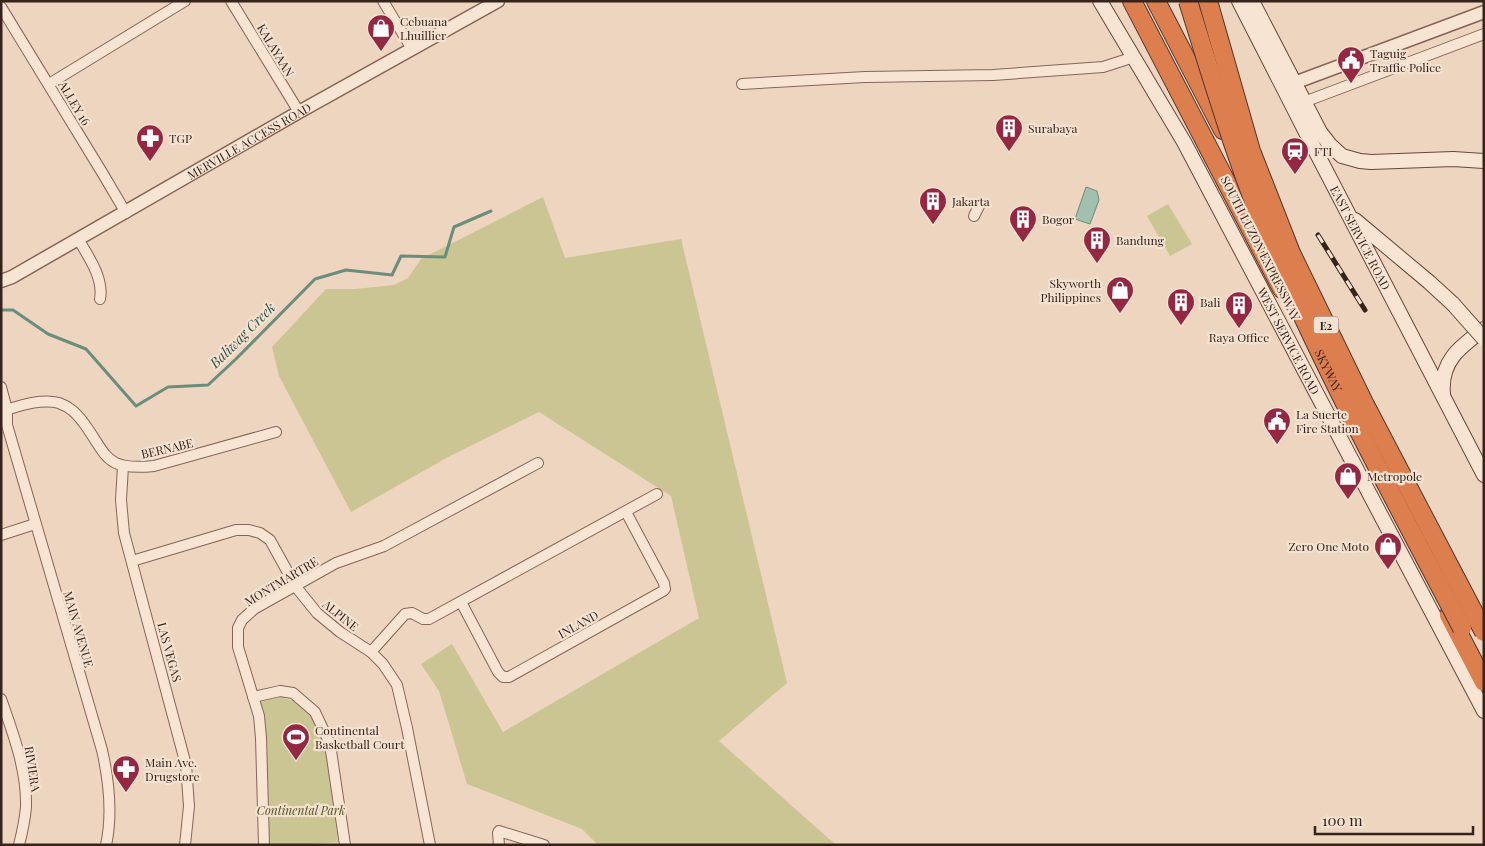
<svg xmlns="http://www.w3.org/2000/svg" width="1485" height="846" viewBox="0 0 1485 846" font-family="'Playfair Display',serif">
<style>
.green{fill:#cbc594}
.water{fill:#a2bfb0;stroke:#6a8d7c}
.lines{fill:none;stroke-linecap:round;stroke-linejoin:round}
.stream{stroke:#6a8d7c;stroke-width:3}
.minor-casing{stroke:#866558;stroke-width:12}
.tertiary-casing{stroke:#866558;stroke-width:15}
.secondary-casing{stroke:#68473b;stroke-width:16}
.motorway-casing{stroke:#53352c;stroke-width:20}
.minor{stroke:#f8e4d2;stroke-width:10}
.tertiary{stroke:#f8e4d2;stroke-width:12}
.secondary{stroke:#f8e4d2;stroke-width:14}
.motorway{stroke:#dd7e4f;stroke-width:18}
.rail-casing{stroke:#35231c;stroke-width:5}
.rail{stroke:#f5e1cf;stroke-width:3;stroke-dasharray:9;stroke-linecap:butt}
.secondary-bridge-casing{stroke:#68473b;stroke-width:16;stroke-linecap:butt}
.motorway-bridge-casing{stroke:#53352c;stroke-width:20;stroke-linecap:butt}
.secondary-bridge{stroke:#f8e4d2;stroke-width:14}
.motorway-bridge{stroke:#dd7e4f;stroke-width:18}
.labels{text-anchor:middle;dominant-baseline:central;stroke-width:4.5;stroke-linejoin:round;paint-order:stroke}
.shield{fill:#f5e1cf;stroke:#6f5c52;stroke-width:1}
.shield-label{font-size:11px;font-weight:bold;fill:#35231c}
.poi-label{font-size:12px;fill:#35231c;stroke:#f5e1cf;text-anchor:start}
.street-label{font-size:12px;fill:#35231c;stroke:#f5e1cf}
.park-label{font-size:12px;font-style:italic;fill:#515223;stroke:#f5e1cf}
.water-label{font-size:14px;font-style:italic;fill:#2b5549;stroke:#f5e1cf}
</style>
<rect width="100%" height="100%" fill="#edd5bf"/>
<g class="green">
<polygon points="543,197 565,258 681,239 787,683 719,741 836,845 598,845 582,829 467,784 439,691 421,664 452,644 503,732 699,618 671,496 539,412 448,457 351,512 279,376 272,347 326,289 355,289 394,285 408,278 421,259"/>
<polygon points="1168,204 1192,244 1170,256 1147,216"/>
<polygon points="280,697 294,701 312,716 326,751 338,842 301,845 269,845 265,738 259,701"/>
</g>
<polygon class="water" points="1086,187 1097,191 1099,200 1090,224 1075,219"/>
<g class="lines">
<polyline class="stream" points="1,310 13,310 48,334 86,349 136,406 168,387 208,385 236,359 315,279 346,270 392,275 401,256 445,257 454,227 491,211"/>
<g class="minor-casing">
<g id="minor">
<polyline points="231,1 299,112"/>
<polyline points="383,1 412,49"/>
<polyline points="1,7 103,174 126,213"/>
<polyline points="49,84 185,1"/>
<polyline points="742,84 865,77 993,75 1103,67 1134,57"/>
<polyline points="1304,102 1484,34"/>
<polyline points="974,216 979,206"/>
<path d="M78 239C88 256 104 278 100 299"/>
<path d="M1 387 7 410V425L102 750C109 781 113 813 106 845"/>
<path d="M2 411C19 406 41 398 59 403 70 407 76 413 83 422 108 456 104 471 154 466L276 432"/>
<polyline points="123,466 121,500 124,533 186,765 189,806 185,845"/>
<polyline points="1,535 35,524"/>
<polyline points="132,561 236,530 249,530 260,533 270,540 296,587 317,613 340,632 371,652 383,664 397,685 407,728 430,845"/>
<polyline points="461,602 498,672 503,677 509,677 663,591 665,589 664,583 626,512"/>
<polyline points="371,652 405,614 412,613 423,619 429,619 657,494"/>
<polyline points="253,697 280,691 293,693 315,712 330,744 345,845"/>
<path d="M1 699C13 733 27 770 26 807 25 819 22 833 19 845"/>
<polyline points="264,845 261,738 259,716 238,647 238,628 242,620 254,609 336,563 384,546 538,463"/>
<polyline points="499,845 498,833 499,831 544,845"/>
</g>
</g>
<g class="tertiary-casing">
<g id="tertiary">
<polyline points="1294,83 1484,12"/>
<path id="s1" d="M1 281 12 277 299 112 498 1"/>
</g>
</g>
<g class="secondary-casing">
<g id="secondary">
<path id="s2" d="M1100 1 1184 142 1484 711"/>
<path id="s3" d="M1239 1 1313 146 1484 475"/>
<polyline points="1252,1 1320,132 1330,145 1342,156 1360,161 1371,162 1453,159 1484,161"/>
<polyline points="1355,220 1429,282 1453,304"/>
<path d="M1443 394C1440 361 1460 347 1484 329"/>
</g>
</g>
<g class="motorway-casing">
<g id="motorway">
<polyline points="1132,1 1282,289"/>
<polyline points="1156,1 1223,130"/>
<polyline points="1449,615 1484,682"/>
</g>
</g>
<use href="#minor" class="minor"/>
<use href="#tertiary" class="tertiary"/>
<use href="#secondary" class="secondary"/>
<use href="#motorway" class="motorway"/>
<g class="rail-casing">
<polyline id="rail" points="1318,235 1365,310"/>
</g>
<use href="#rail" class="rail"/>
<g class="secondary-bridge-casing">
<polyline id="secondary-bridge" points="1453,304 1484,339"/>
</g>
<g class="motorway-bridge-casing">
<g id="motorway-bridge">
<path id="s4" d="M1188 1C1215 88 1241 176 1277 259 1332 385 1398 506 1462 628"/>
<polyline points="1208,1 1251,151 1291,253 1364,403 1484,632"/>
</g>
</g>
<use href="#secondary-bridge" class="secondary-bridge"/>
<use href="#motorway-bridge" class="motorway-bridge"/>
</g>
<defs>
<g id="shop-pin" transform="scale(1.4375)"><path d="M0 17L-7.5 6A9.5 9.5 0 1 1 7.5 6Z" fill="#942842" stroke="#f5e1cf"/><path d="M-5-2.5h2.3a2.7 3.5 0 0 1 5.4 0H5L5.5 6h-11ZM-1.5-2.5h3a1.5 2.3 0 0 0-3 0Z" fill="#fff"/></g>
<g id="civic-pin" transform="scale(1.4375)"><path d="M0 17L-7.5 6A9.5 9.5 0 1 1 7.5 6Z" fill="#942842" stroke="#f5e1cf"/><path d="M-.6-6.5H3V-4.5H.6V-3L4-1V1h2V6H-6V1h2V-1L-.6-3ZM-1.2 2.5V6h2.4V2.5Z" fill="#fff"/></g>
<g id="building-pin" transform="scale(1.4375)"><path d="M0 17L-7.5 6A9.5 9.5 0 1 1 7.5 6Z" fill="#942842" stroke="#f5e1cf"/><path d="M-4-6H4V6H1V3H-1V6H-4ZM-2.5-4.3h1.7v1.8h-1.7ZM.8-4.3h1.7v1.8H.8ZM-2.5-1h1.7V.8h-1.7ZM.8-1h1.7V.8H.8Z" fill="#fff"/></g>
<g id="pharmacy-pin" transform="scale(1.4375)"><path d="M0 17L-7.5 6A9.5 9.5 0 1 1 7.5 6Z" fill="#942842" stroke="#f5e1cf"/><path d="M-2-6h4v4h4v4h-4v4h-4v-4h-4v-4h4Z" fill="#fff"/></g>
<g id="station-pin" transform="scale(1.4375)"><path d="M0 17L-7.5 6A9.5 9.5 0 1 1 7.5 6Z" fill="#942842" stroke="#f5e1cf"/><path d="M-3-6H3Q5-6 5-4V2Q5 4 3 4L4.5 6H3L1.5 4h-3L-3 6H-4.5L-3 4Q-5 4-5 2V-4Q-5-6-3-6ZM-3.5-4v3h7v-3ZM-3.5 1v1.5H-2V1ZM2 1v1.5H3.5V1Z" fill="#fff"/></g>
<g id="stadium-pin" transform="scale(1.4375)"><path d="M0 17L-7.5 6A9.5 9.5 0 1 1 7.5 6Z" fill="#942842" stroke="#f5e1cf"/><path d="M0-5a6.5 5 0 1 0 0 10a6.5 5 0 1 0 0-10ZM-3.5-1.8h7v3.6h-7Z" fill="#fff"/></g>
</defs>
<g fill-rule="evenodd">
<use href="#shop-pin" x="381" y="28"/>
<use href="#civic-pin" x="1351" y="60"/>
<use href="#building-pin" x="1009" y="128"/>
<use href="#pharmacy-pin" x="150" y="138"/>
<use href="#station-pin" x="1295" y="151"/>
<use href="#building-pin" x="933" y="201"/>
<use href="#building-pin" x="1023" y="219"/>
<use href="#building-pin" x="1097" y="240"/>
<use href="#shop-pin" x="1120" y="290"/>
<use href="#building-pin" x="1181" y="302"/>
<use href="#building-pin" x="1239" y="305"/>
<use href="#civic-pin" x="1277" y="421"/>
<use href="#shop-pin" x="1348" y="476"/>
<use href="#shop-pin" x="1388" y="546"/>
<use href="#stadium-pin" x="296" y="737"/>
<use href="#pharmacy-pin" x="126" y="769"/>
</g>
<g class="labels">
<rect class="shield" x="1313.5" y="316.5" width="25" height="17" rx="4"/>
<g class="shield-label">
<text x="1326" y="325">E2</text>
</g>
<g class="poi-label">
<text x="400" y="21">Cebuana<tspan x="400" dy="14">Lhuillier</tspan></text>
<text x="1370" y="53">Taguig<tspan x="1370" dy="14">Traffic Police</tspan></text>
<text x="1028" y="128">Surabaya</text>
<text x="169" y="138">TGP</text>
<text x="1314" y="151">FTI</text>
<text x="952" y="201">Jakarta</text>
<text x="1042" y="219">Bogor</text>
<text x="1116" y="240">Bandung</text>
<text x="1101" y="283" text-anchor="end">Skyworth<tspan x="1101" dy="14">Philippines</tspan></text>
<text x="1200" y="302">Bali</text>
<text x="1239" y="337" text-anchor="middle">Raya Office</text>
<text x="1296" y="414">La Suerte<tspan x="1296" dy="14">Fire Station</tspan></text>
<text x="1367" y="476">Metropole</text>
<text x="1369" y="546" text-anchor="end">Zero One Moto</text>
<text x="315" y="730">Continental<tspan x="315" dy="14">Basketball Court</tspan></text>
<text x="145" y="762">Main Ave.<tspan x="145" dy="14">Drugstore</tspan></text>
</g>
<g class="street-label">
<text transform="translate(276 50) rotate(59)">KALAYAAN</text>
<text transform="translate(75 103) rotate(59)">ALLEY 16</text>
<text stroke="none"><textPath href="#s1" startOffset="285">MERVILLE ACCESS ROAD</textPath></text>
<text stroke="none"><textPath href="#s3" startOffset="266">EAST SERVICE ROAD</textPath></text>
<text transform="translate(1261 248) rotate(63)">SOUTH LUZON EXPRESSWAY</text>
<text stroke="none"><textPath href="#s2" startOffset="389">WEST SERVICE ROAD</textPath></text>
<text stroke="none"><textPath href="#s4" startOffset="396">SKYWAY</textPath></text>
<text transform="translate(167 448) rotate(-13)">BERNABE</text>
<text transform="translate(281 581) rotate(-31)">MONTMARTRE</text>
<text transform="translate(341 615) rotate(39)">ALPINE</text>
<text transform="translate(578 624) rotate(-29)">INLAND</text>
<text transform="translate(79 629) rotate(74)">MAIN AVENUE</text>
<text transform="translate(170 652) rotate(75)">LAS VEGAS</text>
<text transform="translate(33 769) rotate(81)">RIVIERA</text>
</g>
<g class="park-label">
<text x="301" y="810">Continental Park</text>
</g>
<g class="water-label">
<text transform="translate(242 335) rotate(-45)">Baliwag Creek</text>
</g>
</g>
<rect width="1485" height="846" fill="none" stroke="#35231c" stroke-width="5"/>
<path d="M1315 826v8h158v-8" fill="none" stroke="#35231c" stroke-width="2.5"/>
<text x="1322" y="826" font-size="15" fill="#35231c" stroke="#f5e1cf" stroke-width="4" paint-order="stroke">100 m</text>
</svg>
